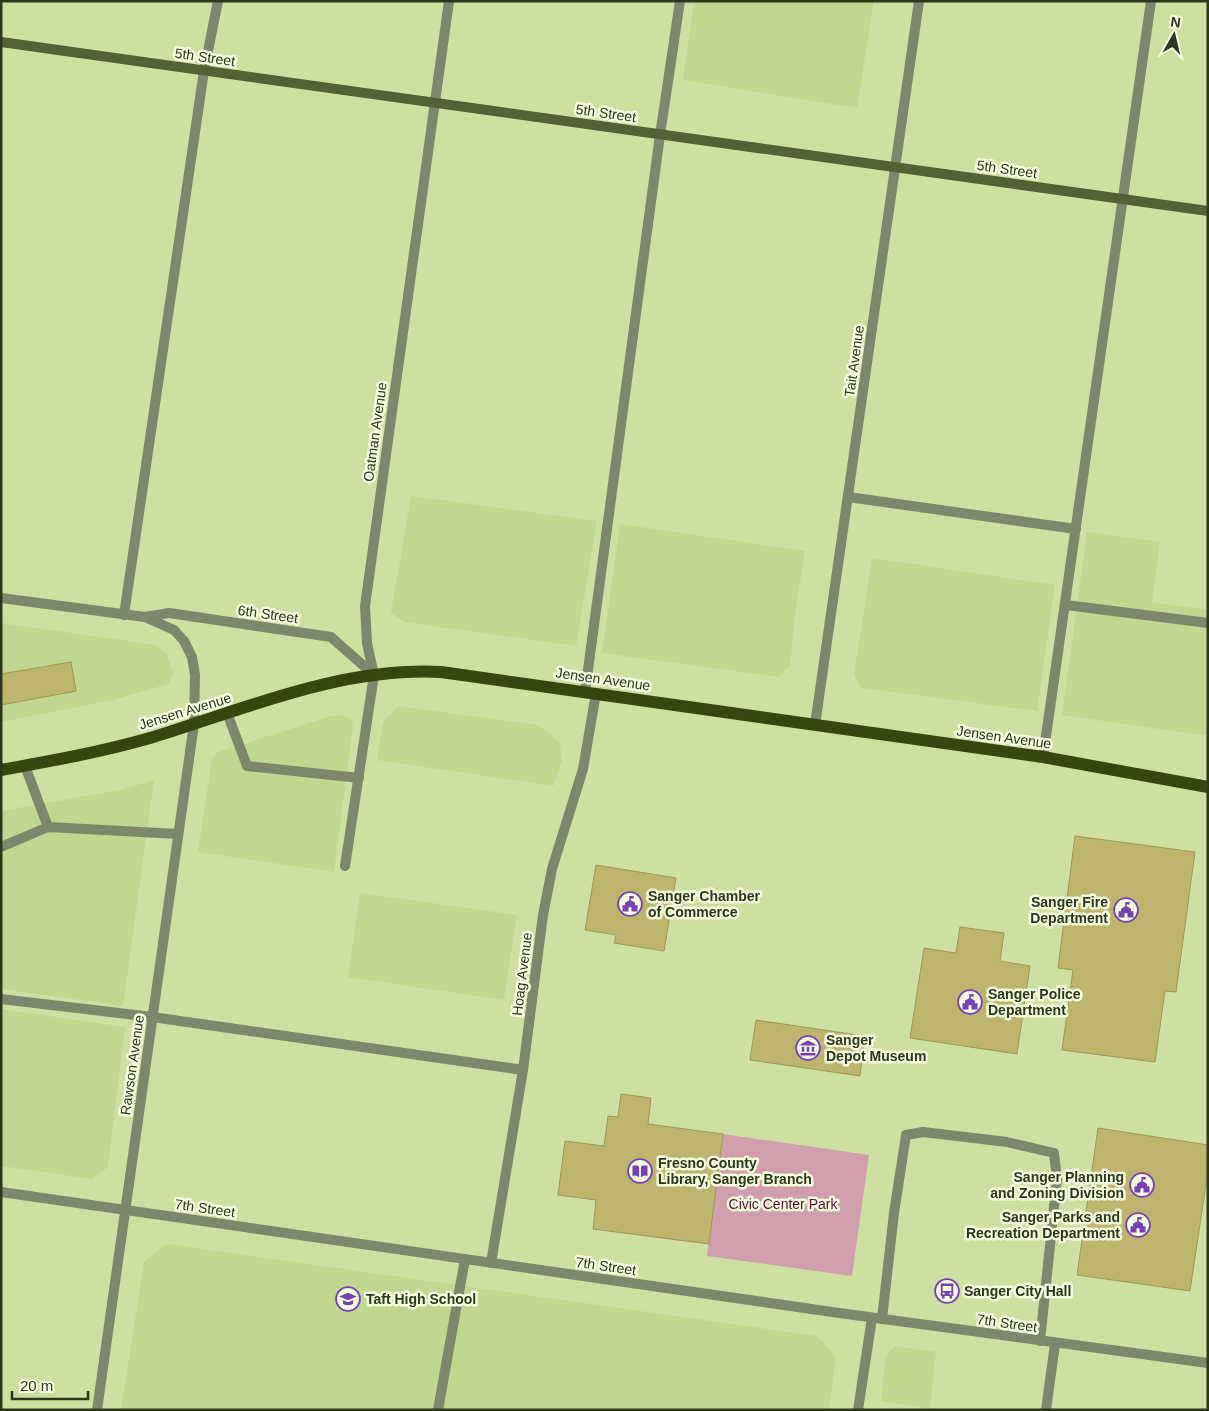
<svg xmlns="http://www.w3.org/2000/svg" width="1209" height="1411" viewBox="0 0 1209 1411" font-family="Arial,sans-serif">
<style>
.built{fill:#c1d68f}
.green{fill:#d19fac}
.building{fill:#bdb46d;stroke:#a09757}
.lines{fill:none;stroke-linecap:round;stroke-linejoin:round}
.lane{stroke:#7e876b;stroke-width:10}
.street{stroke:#7e876b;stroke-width:10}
.secondary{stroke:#556037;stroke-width:10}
.primary{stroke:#38450e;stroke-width:12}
.labels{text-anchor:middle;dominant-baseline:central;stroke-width:5;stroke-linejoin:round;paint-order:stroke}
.street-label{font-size:14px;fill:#2f361d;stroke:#f3fddd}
.poi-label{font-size:14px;font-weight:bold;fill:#2f361d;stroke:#f3fddd;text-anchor:start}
.park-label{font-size:14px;fill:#630a31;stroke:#f3fddd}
</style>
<rect width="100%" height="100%" fill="#cee0a1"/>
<g class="built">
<polygon points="694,1 874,1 857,108 683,80"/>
<polygon points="411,496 597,521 576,646 404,622 391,613"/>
<polygon points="620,524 805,551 796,607 790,666 778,677 602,653"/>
<polygon points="1087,532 1160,542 1152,602 1208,610 1208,736 1062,715"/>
<polygon points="872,558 1055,585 1037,711 861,688 854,675"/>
<polygon points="1,623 157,645 166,653 173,672 169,684 113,700 1,722"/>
<polygon points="398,706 537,725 551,734 560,744 562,761 553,786 377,760 383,722"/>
<polygon points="341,715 350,718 353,725 334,872 198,852 212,758 218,752 331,716"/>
<polygon points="154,780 123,1006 1,989 1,811 120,790"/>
<polygon points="360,893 517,915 504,1000 348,977"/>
<polygon points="1,1009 125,1027 108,1167 92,1179 1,1166"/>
<polygon points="167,1244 817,1336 836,1357 829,1410 121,1410 144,1262"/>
<polygon points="895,1346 936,1352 930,1409 881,1401 886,1355"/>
</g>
<polygon class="green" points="723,1134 869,1155 852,1276 707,1256"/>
<g class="building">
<polygon points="71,662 76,691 1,705 1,674"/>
<polygon points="1075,836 1195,852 1176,992 1165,991 1155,1062 1062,1050 1073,970 1058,968"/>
<polygon points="596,865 676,878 664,951 614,943 616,935 585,930"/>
<polygon points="960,927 1004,933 1000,961 1030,966 1017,1054 910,1038 924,948 956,953"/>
<polygon points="756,1020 865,1036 860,1076 750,1060"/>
<polygon points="621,1094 651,1098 648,1124 723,1134 709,1244 593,1229 596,1200 558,1195 565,1141 604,1146 608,1116 618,1117"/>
<polygon points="1098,1128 1208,1145 1208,1171 1190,1291 1077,1275"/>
</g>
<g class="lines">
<g class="lane">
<polyline points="848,497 1076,529"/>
<polyline points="1066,605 1208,623"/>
<polyline points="124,615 204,71 218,1"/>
<polyline points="585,692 660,135 680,1"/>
<polyline points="227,713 247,766 359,778"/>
<path d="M1043 757C1081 505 1113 253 1151 1"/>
<polyline points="25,766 48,827"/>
<polyline points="1,847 48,827 178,834"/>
<polyline points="1,999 152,1017 523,1070"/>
<polyline points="882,1319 894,1213 906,1135 923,1132 1007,1142 1054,1153 1057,1179 1040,1341"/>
<polyline points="438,1410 465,1259"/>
<polyline points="1046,1410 1055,1344"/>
</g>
<g class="street">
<polyline points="1,598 145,617 174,630 184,641 192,657 195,675 194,724 97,1410"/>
<polyline points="145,617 169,613 331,637 374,675"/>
<polyline points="815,725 919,1"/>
<polyline points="345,866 374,675 367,643 365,606 449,1"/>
<polyline points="1,1192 839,1313 1208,1363"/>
<polyline points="491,1263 523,1070 543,915 552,869 583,769 596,693"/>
<polyline points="858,1410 872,1318"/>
</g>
<polyline class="secondary" points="1,42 1208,211"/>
<path class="primary" d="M1 770C51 761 101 752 150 738 245 709 340 667 441 672L1043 757 1208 787"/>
</g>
<defs>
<g id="civic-ring" transform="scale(1.25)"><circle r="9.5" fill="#f3fddd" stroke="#7841b8" stroke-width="1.5"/><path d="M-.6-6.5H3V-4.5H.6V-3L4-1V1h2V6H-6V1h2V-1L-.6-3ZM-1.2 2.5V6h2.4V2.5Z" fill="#7841b8"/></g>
<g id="museum-ring" transform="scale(1.25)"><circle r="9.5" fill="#f3fddd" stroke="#7841b8" stroke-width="1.5"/><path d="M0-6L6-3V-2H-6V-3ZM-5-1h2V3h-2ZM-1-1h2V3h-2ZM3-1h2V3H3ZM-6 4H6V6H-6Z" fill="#7841b8"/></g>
<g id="library-ring" transform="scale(1.25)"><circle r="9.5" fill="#f3fddd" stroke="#7841b8" stroke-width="1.5"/><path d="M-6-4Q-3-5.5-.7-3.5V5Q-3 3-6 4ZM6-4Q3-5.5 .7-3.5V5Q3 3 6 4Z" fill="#7841b8"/></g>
<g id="bus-ring" transform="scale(1.25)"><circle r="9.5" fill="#f3fddd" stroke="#7841b8" stroke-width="1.5"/><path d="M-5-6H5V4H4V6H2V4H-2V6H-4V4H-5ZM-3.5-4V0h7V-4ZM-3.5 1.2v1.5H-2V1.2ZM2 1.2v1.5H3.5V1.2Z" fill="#7841b8"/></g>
<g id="school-ring" transform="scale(1.25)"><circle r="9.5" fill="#f3fddd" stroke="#7841b8" stroke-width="1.5"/><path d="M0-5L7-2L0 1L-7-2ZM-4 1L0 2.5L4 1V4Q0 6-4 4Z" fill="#7841b8"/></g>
</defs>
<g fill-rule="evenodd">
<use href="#civic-ring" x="630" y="904"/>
<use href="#civic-ring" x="1126" y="910"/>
<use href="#civic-ring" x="970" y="1002"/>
<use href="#museum-ring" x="808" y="1048"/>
<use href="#library-ring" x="640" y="1171"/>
<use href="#civic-ring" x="1142" y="1185"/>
<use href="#civic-ring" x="1138" y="1225"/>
<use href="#bus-ring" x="947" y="1291"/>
<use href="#school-ring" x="348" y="1299"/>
</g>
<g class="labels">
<g class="street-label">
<text transform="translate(205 57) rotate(8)">5th Street</text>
<text transform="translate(606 113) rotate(8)">5th Street</text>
<text transform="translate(1007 169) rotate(8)">5th Street</text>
<text transform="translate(854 361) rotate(-82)">Tait Avenue</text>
<text transform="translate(375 432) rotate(-82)">Oatman Avenue</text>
<text transform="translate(268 614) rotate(8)">6th Street</text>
<text transform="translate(603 679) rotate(8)">Jensen Avenue</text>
<text transform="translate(185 711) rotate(-17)">Jensen Avenue</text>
<text transform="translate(1004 737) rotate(8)">Jensen Avenue</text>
<text transform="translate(522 974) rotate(-83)">Hoag Avenue</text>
<text transform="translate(132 1065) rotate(-82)">Rawson Avenue</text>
<text transform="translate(205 1208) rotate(8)">7th Street</text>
<text transform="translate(606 1266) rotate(8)">7th Street</text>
<text transform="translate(1007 1323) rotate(8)">7th Street</text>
</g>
<g class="poi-label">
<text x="648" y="896">Sanger Chamber<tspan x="648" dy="16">of Commerce</tspan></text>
<text x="1108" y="902" text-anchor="end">Sanger Fire<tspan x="1108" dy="16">Department</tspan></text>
<text x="988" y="994">Sanger Police<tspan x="988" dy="16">Department</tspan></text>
<text x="826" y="1040">Sanger<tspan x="826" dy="16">Depot Museum</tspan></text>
<text x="658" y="1163">Fresno County<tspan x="658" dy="16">Library, Sanger Branch</tspan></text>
<text x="1124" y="1177" text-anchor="end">Sanger Planning<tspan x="1124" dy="16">and Zoning Division</tspan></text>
<text x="1120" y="1217" text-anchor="end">Sanger Parks and<tspan x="1120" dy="16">Recreation Department</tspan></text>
<text x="964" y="1291">Sanger City Hall</text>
<text x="366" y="1299">Taft High School</text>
</g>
<g class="park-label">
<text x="783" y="1204">Civic Center Park</text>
</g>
</g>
<rect width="1209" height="1411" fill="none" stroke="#2f361d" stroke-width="5"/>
<g transform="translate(1174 35) rotate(8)" stroke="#f3fddd" stroke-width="4" paint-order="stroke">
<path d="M0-4L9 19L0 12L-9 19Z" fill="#2f361d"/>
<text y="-8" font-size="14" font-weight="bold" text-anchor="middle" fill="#2f361d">N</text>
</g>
<path d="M12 1391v8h76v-8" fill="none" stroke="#2f361d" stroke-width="2.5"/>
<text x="20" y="1391" font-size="15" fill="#2f361d" stroke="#f3fddd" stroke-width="4" paint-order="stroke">20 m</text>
</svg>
